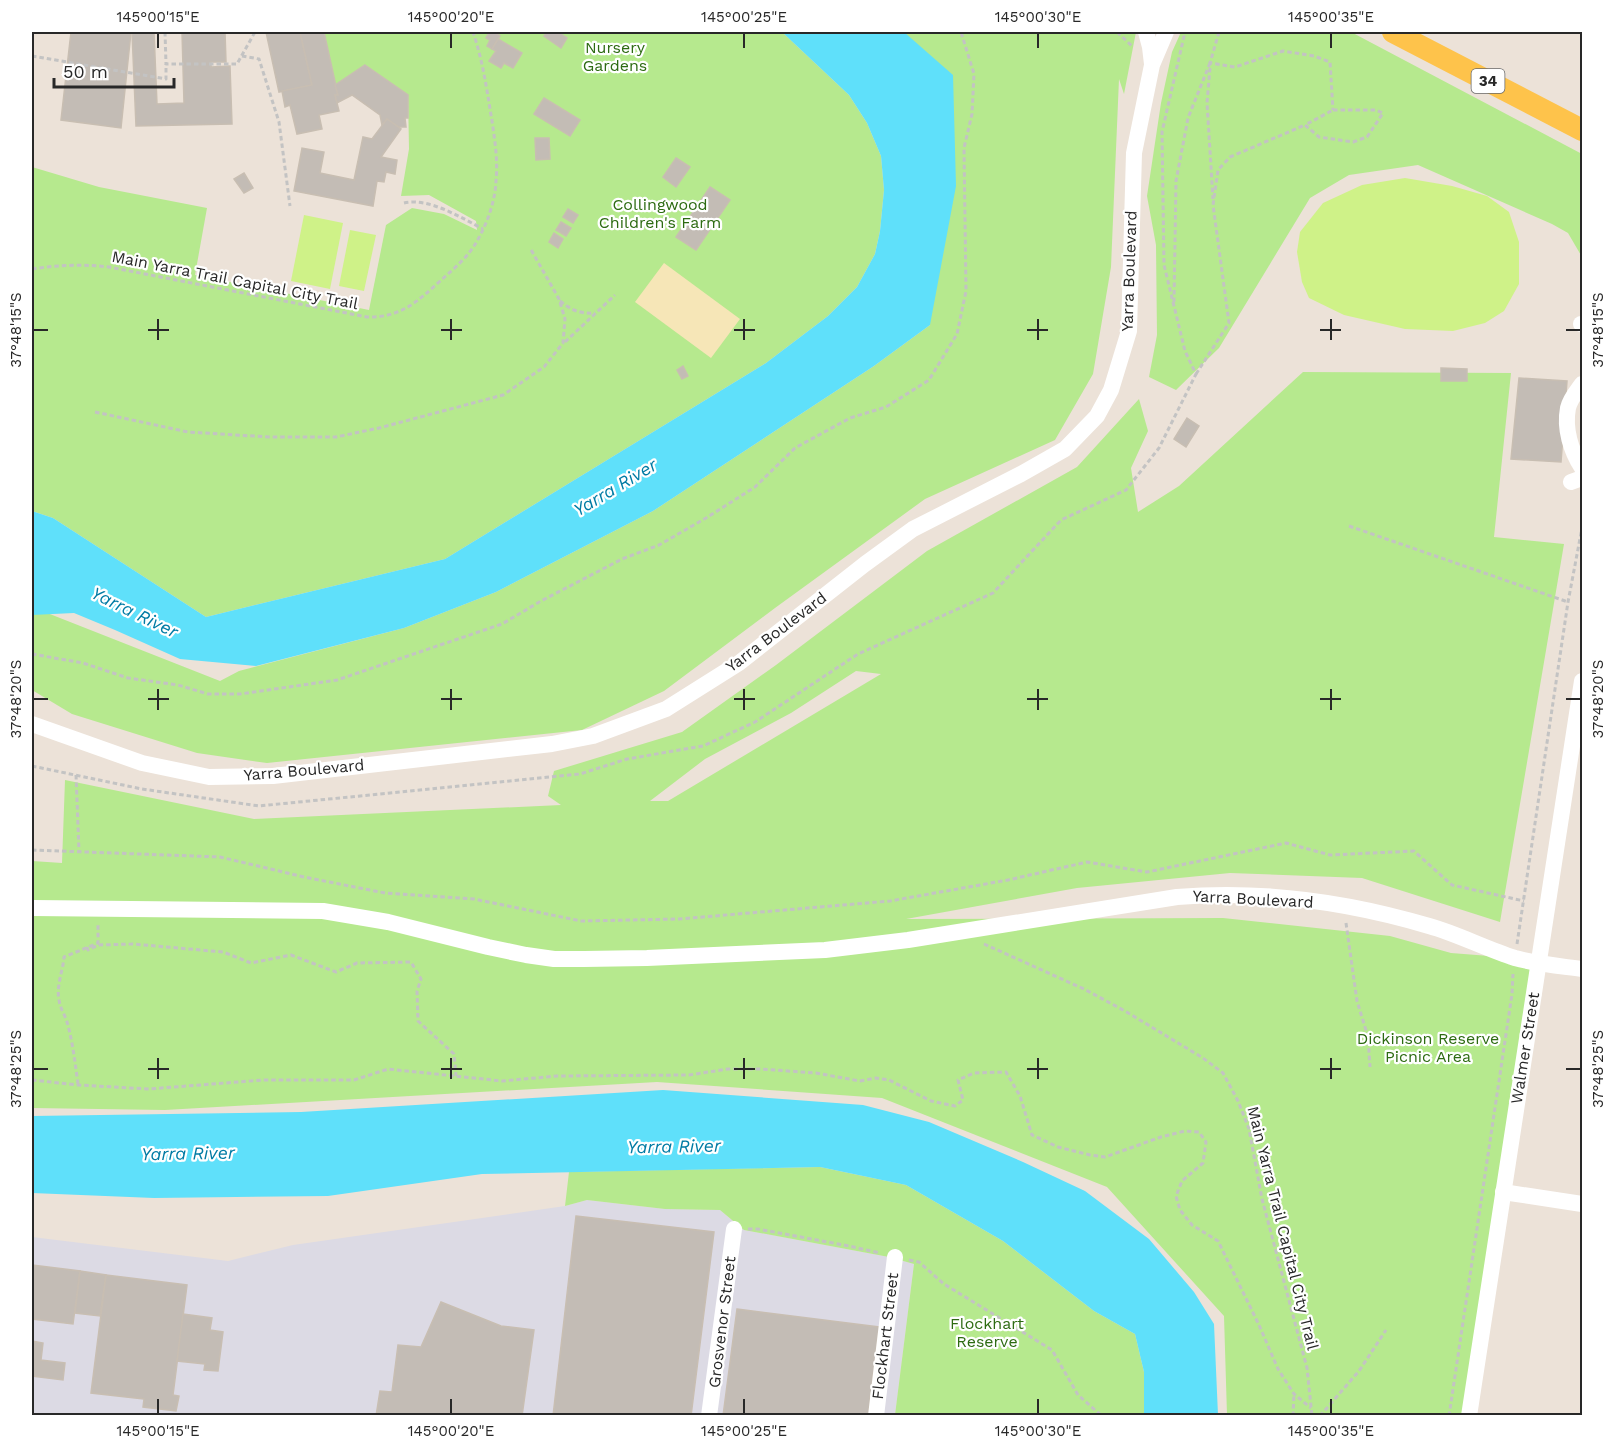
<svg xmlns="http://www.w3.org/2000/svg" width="1614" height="1447" viewBox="0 0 1614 1447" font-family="'Work Sans',sans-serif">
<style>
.industrial{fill:#dcdae4}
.green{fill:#b6e98e;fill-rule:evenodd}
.sand{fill:#f6e6b7}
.pitch{fill:#cff288}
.water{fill:#5fe0fa}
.building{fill:#c3bcb5;stroke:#c8beb2;stroke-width:1.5}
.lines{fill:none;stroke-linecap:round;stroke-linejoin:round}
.path{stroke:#c3c3c3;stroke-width:3;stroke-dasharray:4.5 3;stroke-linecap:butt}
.minor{stroke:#fff;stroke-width:16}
.major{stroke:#fec34b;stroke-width:22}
.ticks{fill:none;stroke:#282828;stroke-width:2}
.labels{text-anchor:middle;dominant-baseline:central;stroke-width:4.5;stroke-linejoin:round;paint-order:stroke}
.shield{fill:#fff;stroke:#686868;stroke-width:1.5}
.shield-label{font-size:15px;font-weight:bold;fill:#282828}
.park-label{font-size:16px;fill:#2d6b12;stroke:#fff}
.street-label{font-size:16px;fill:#282828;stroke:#fff}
.water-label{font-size:18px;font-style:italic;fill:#007ba4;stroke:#fff}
.neatline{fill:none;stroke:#282828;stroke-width:2}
.ticks-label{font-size:15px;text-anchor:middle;fill:#282828}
</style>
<rect width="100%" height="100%" fill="#ece2d8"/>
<polygon class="industrial" points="587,1200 665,1209 720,1210 744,1230 889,1257 914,1264 895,1415 32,1416 32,1237 228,1261 293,1245 565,1206"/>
<g class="green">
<polygon points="324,32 782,32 849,95 867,123 881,156 884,190 880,231 875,254 857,287 828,316 766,363 445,559 206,617 53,518 32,511 32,167 99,187 207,208 195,275 369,310 386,225 412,208 444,214 477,230 476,221 429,195 401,196 409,149 408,95 365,65 335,85"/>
<polygon points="904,32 1136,32 1124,94 1119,79 1111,267 1093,374 1055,440 925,499 775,608 664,691 582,730 267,763 197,753 72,714 32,690 32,607 220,681 239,671 404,628 496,592 653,511 874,366 930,325"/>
<polygon points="1181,32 1351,32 1582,154 1582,257 1568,233 1552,224 1418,165 1349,175 1310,198 1219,348 1176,390 1149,377 1157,335 1156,245 1147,196 1161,103 1172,52"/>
<path d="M1303 372 1511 373 1494 537 1564 544 1500 922 1362 878 1230 873 1077 888 906 919 1223 918 1390 936 1451 953 1515 958 1539 962 1469 1415H1227L1224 1316 1107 1187 882 1098 657 1082 165 1110 32 1108V861L62 863 65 780 254 819 561 805 548 796 554 771 682 732 776 665 927 551 1077 467 1139 399 1148 431 1131 468 1138 512 1179 486ZM856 671 881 674 668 801H650L705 759 791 713Z"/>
<polygon points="820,1167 906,1185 1003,1241 1094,1311 1135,1334 1144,1372 1144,1415 895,1415 914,1264 889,1257 744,1230 720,1210 665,1209 587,1200 565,1206 569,1172"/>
</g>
<polygon class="sand" points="664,263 740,319 711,358 635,302"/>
<g class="pitch">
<polygon points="1405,178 1452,186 1487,196 1509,212 1519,242 1519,284 1504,311 1485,323 1453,331 1405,329 1344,315 1309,298 1302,282 1297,252 1300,232 1323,203 1362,185"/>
<polygon points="304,215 343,223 330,289 291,281"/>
<polygon points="350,230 376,235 364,291 339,286"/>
</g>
<g class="water">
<polygon points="782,32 904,32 953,75 956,186 930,325 874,366 653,511 496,592 404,628 256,666 180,659 115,630 74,613 32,615 32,511 53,518 206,617 445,559 766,363 828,316 857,287 875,254 880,231 884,190 881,156 867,123 849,95"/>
<polygon points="663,1090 863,1105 929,1122 1023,1162 1085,1191 1149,1239 1194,1292 1214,1324 1218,1415 1144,1415 1144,1372 1135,1334 1094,1311 1003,1241 906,1185 820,1167 482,1174 328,1196 154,1198 32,1193 32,1116 301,1112"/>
</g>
<g class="building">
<polygon points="71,32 131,32 121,128 61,120"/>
<polygon points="132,32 154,32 157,104 184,103 182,32 225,32 226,62 211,62 211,67 230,66 232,124 136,126"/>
<polygon points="266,32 300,32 312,85 279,92"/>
<polygon points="300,32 324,32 338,95 335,95 339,111 319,115 322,129 297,134 290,105 285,107 282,91 312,85"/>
<polygon points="487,32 496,32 496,33 500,36 492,49 487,46 490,40 486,38 489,33"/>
<polygon points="547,32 563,32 561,34 567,38 561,48 544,36"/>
<polygon points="498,39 522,53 513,68 504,63 501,68 489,61 496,51 492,49"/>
<polygon points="365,65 408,95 408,118 405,118 406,127 399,127 387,119 382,125 380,115 352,95 337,103 335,95 338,95 335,85"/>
<polygon points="544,98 580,120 570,136 534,114"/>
<polygon points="387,119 401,129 381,157 397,160 395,174 386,172 384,182 377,181 373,206 294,191 302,148 324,152 320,173 354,180 363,137 372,139"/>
<polygon points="535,138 549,138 550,159 536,160"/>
<polygon points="676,158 690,167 676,187 663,177"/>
<polygon points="244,173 253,188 244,193 234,179"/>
<polygon points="710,187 730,200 696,250 676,237"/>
<polygon points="568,209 578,215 573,223 563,217"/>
<polygon points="561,222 571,228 566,236 556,230"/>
<polygon points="554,233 563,239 558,248 549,242"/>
<polygon points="683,366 688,376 682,379 677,370"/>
<polygon points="1441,368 1467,369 1467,381 1441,381"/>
<polygon points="1519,378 1567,381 1561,462 1511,459"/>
<polygon points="1187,418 1199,426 1186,447 1174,439"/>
<polygon points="576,1216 714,1232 691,1416 553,1416"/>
<polygon points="32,1265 80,1271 73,1324 32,1319"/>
<polygon points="80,1271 106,1275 100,1316 75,1313"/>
<polygon points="106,1275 187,1285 173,1395 179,1396 176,1411 143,1407 144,1399 91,1393"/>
<polygon points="441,1302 501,1326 534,1330 522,1416 376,1416 380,1391 392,1392 398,1345 421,1347"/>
<polygon points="737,1309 879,1327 868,1416 723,1416"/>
<polygon points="183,1314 212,1318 210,1330 223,1332 218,1371 204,1370 205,1364 177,1361"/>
<polygon points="32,1341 43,1343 41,1360 65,1363 63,1380 32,1376"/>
</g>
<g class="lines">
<g class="path">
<polyline points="165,32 166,64 237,64 255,32"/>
<polyline points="1117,32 1133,47"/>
<polyline points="1219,32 1210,63 1235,67 1283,51 1314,56 1330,62 1333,110"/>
<polyline points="32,56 166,79 166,64"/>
<polyline points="242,56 259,59 279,122 290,206"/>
<polyline points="1210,68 1207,103 1213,199"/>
<polygon points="1333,110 1376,110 1383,113 1367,137 1353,142 1319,137 1305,125"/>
<path d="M404 203C428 197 462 218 483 229"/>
<path d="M32 269C58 265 83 264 109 267L367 317C399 318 416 303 439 282 451 271 465 260 474 246 486 227 495 203 496 181 498 161 495 141 492 121 487 91 483 61 473 32"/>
<path d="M560 301C571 310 580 314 595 313"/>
<polyline points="1174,302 1176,181 1188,118 1210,63"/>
<polyline points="565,342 615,295"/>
<polyline points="1196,374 1229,323 1213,205 1218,170 1230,157 1305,125"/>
<polyline points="95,412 188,432 269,437 336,437 379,428 503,395 544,367 563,343 565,319 559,299 530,248"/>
<polyline points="1349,526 1568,602"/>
<polyline points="32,654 83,663 128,678 178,685 208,694 240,694 337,680 502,624 541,601 622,559 659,545 706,518 755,487 795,448 850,418 886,407 929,380 957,334 966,291 964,148 972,114 974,74 961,32"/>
<polyline points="32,766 142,789 259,806 580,774 627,759 703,746 755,722 858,654 993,593 1061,520 1126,490 1159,448 1196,374 1185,351 1164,265 1162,132 1185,32"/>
<polyline points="76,775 79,851"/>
<polyline points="32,850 220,857 304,877 385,893 474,899 581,921 679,919 890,901 1008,880 1087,862 1147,872 1286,843 1330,855 1414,851 1452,885 1524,901"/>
<polyline points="1346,923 1357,1001 1368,1037 1370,1067"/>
<polyline points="984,944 1084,989 1125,1011 1203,1058 1223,1073 1238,1101 1249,1129 1262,1199 1307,1368 1312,1416"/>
<polyline points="1517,944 1568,602 1582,528"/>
<polyline points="87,947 88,950 98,945 133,944 223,952 251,963 291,955 336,972 357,963 411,962 421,979 417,991 418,1021 454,1054 456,1076"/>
<polyline points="32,1080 78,1085 149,1089 263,1080 354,1080 388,1069 502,1081 557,1076 689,1075 728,1069 760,1069 816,1073 860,1081 876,1078 889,1080 931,1101 955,1106 963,1100 958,1080 974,1073 1006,1072 1020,1096 1032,1135 1058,1147 1090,1155 1105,1157 1161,1137 1185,1131 1199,1132 1206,1142 1203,1163 1182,1181 1176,1196 1180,1210 1192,1225 1218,1241 1259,1325 1278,1369 1294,1394 1311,1408"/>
<path d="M78 1084C75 1063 73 1043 67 1022 65 1015 60 1008 59 1000 56 986 63 971 64 957L98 943V924"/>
<polyline points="748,1229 758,1229 849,1246 880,1253"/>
<polyline points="909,1260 919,1262 944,1284 1052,1350 1078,1395 1102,1416"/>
<polyline points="1293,1416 1294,1394"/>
<polyline points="1320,1416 1359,1371 1386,1330"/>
<polyline points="1449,1416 1512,994 1513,974"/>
</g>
<g class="minor">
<polyline points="1146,32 1150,47 1152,64"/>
<polyline points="1581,324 1582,324"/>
<path d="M1582 384C1577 391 1570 399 1568 408 1564 429 1571 451 1582 468"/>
<polyline points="1571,482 1582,478"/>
<polyline points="32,724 142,763 209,777 273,776 552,744 593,736 666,709 739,663 865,564 913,529 1021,474 1065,449 1097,416 1111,390 1129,331 1134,153 1152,65 1166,32"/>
<path d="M32 908 323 911 388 922 488 947 526 955 554 959H584L647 958 825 950 908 940 1177 897C1261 890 1348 902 1429 926 1458 934 1486 949 1515 958 1536 964 1560 966 1582 969"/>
<polyline points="1503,1192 1582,1204"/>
<polyline points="709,1416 734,1229"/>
<polyline points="876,1416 895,1257"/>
<polyline points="1469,1416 1582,681"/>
</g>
<polyline class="major" points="1393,32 1582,130"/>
</g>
<path class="ticks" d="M158 33V48M451 33V48M744 33V48M1038 33V48M1331 33V48M158 319V340M451 319V340M744 319V340M1038 319V340M1331 319V340M33 330H48M148 330H169M441 330H462M734 330H755M1027 330H1048M1320 330H1341M1566 330H1581M158 689V710M451 689V710M744 689V710M1038 689V710M1331 689V710M33 699H48M148 699H169M441 699H462M734 699H755M1027 699H1048M1320 699H1341M1566 699H1581M158 1058V1079M451 1058V1079M744 1058V1079M1038 1058V1079M1331 1058V1079M33 1069H48M148 1069H169M441 1069H462M734 1069H755M1027 1069H1048M1320 1069H1341M1566 1069H1581M158 1399V1414M451 1399V1414M744 1399V1414M1038 1399V1414M1331 1399V1414"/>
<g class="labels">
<rect class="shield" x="1471.5" y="69" width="33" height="24" rx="4.5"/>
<g class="shield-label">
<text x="1488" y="81">34</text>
</g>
<g class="park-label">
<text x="615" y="47">Nursery<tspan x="615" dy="18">Gardens</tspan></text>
<text x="660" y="204">Collingwood<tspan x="660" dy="18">Children's Farm</tspan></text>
<text x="1428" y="1038">Dickinson Reserve<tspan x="1428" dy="18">Picnic Area</tspan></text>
<text x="987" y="1323">Flockhart<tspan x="987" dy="18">Reserve</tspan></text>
</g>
<g class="street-label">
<text transform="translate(1129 271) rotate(-88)">Yarra Boulevard</text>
<text transform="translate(235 280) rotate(11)">Main Yarra Trail Capital City Trail</text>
<text transform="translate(776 632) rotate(-37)">Yarra Boulevard</text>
<text transform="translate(304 770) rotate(-5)">Yarra Boulevard</text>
<text transform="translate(1253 899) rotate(3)">Yarra Boulevard</text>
<text transform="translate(1525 1048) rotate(-81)">Walmer Street</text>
<text transform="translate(1283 1228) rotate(76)">Main Yarra Trail Capital City Trail</text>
<text transform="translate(722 1322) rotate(-83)">Grosvenor Street</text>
<text transform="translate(885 1336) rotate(-83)">Flockhart Street</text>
</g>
<g class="water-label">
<text transform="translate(615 487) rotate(-31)">Yarra River</text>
<text transform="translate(135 612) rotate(26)">Yarra River</text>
<text transform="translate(674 1146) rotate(-1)">Yarra River</text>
<text transform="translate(188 1153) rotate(-1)">Yarra River</text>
</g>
</g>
<rect width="1614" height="1447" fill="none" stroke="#ffffff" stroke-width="66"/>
<path d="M54 78v9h120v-9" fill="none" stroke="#282828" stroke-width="3"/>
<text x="63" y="78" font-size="18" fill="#282828" stroke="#ffffff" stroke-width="4.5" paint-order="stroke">50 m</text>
<rect x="33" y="33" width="1548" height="1381" class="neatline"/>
<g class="ticks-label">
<text x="158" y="22">145°00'15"E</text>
<text x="451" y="22">145°00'20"E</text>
<text x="744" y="22">145°00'25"E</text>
<text x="1038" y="22">145°00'30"E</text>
<text x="1331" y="22">145°00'35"E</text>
<text transform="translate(16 330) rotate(-90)" y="5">37°48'15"S</text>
<text transform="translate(1598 330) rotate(-90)" y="5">37°48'15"S</text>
<text transform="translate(16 699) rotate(-90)" y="5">37°48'20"S</text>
<text transform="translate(1598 699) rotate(-90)" y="5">37°48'20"S</text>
<text transform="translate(16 1069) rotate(-90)" y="5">37°48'25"S</text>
<text transform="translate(1598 1069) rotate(-90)" y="5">37°48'25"S</text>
<text x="158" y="1436">145°00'15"E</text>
<text x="451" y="1436">145°00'20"E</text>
<text x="744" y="1436">145°00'25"E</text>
<text x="1038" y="1436">145°00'30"E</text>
<text x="1331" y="1436">145°00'35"E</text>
</g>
</svg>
